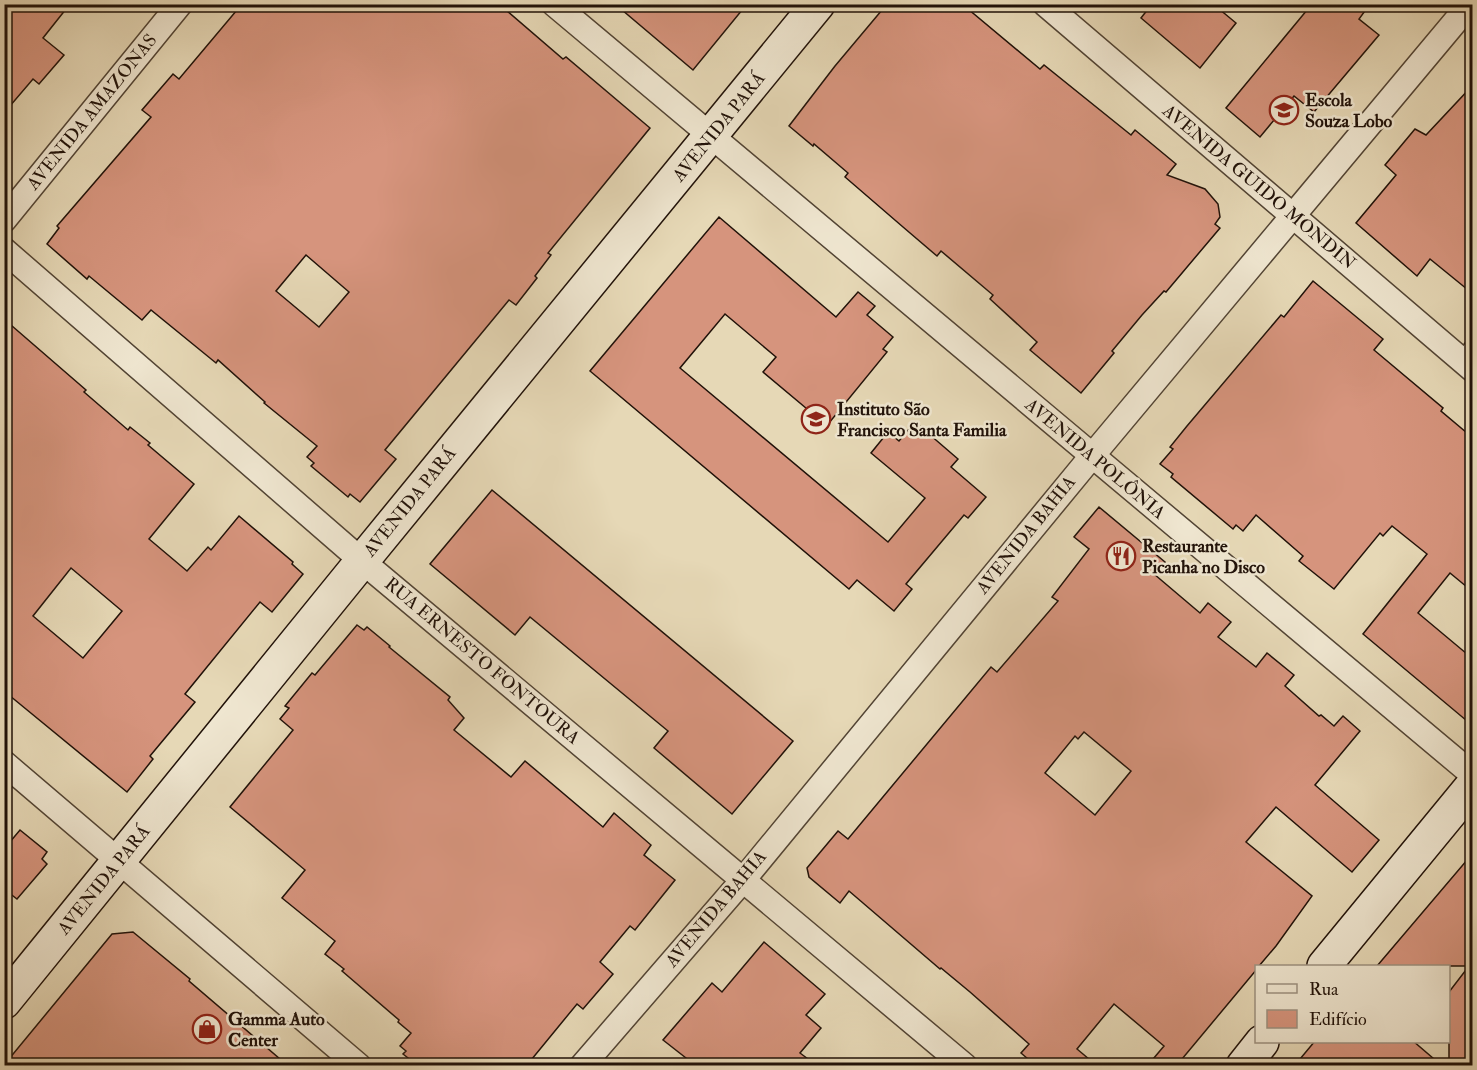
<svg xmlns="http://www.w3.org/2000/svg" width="1477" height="1070" viewBox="0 0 1477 1070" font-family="'IM FELL Double Pica',serif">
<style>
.building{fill:#d6947d;stroke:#211209;stroke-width:1.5;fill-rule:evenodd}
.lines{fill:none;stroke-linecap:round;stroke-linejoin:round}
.lane-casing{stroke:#524434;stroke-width:15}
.street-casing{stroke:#524434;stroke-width:27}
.secondary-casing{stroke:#211209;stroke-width:36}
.lane{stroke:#efe6d0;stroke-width:12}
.street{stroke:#efe6d0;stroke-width:24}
.secondary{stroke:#efe6d0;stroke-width:33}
.labels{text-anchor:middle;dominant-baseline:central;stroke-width:5;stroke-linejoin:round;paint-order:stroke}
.poi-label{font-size:18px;font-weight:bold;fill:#211209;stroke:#efe6d0;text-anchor:start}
.street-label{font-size:18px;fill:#211209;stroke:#efe6d0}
</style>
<rect width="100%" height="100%" fill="#e6d8b6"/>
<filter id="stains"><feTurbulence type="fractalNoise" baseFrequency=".00333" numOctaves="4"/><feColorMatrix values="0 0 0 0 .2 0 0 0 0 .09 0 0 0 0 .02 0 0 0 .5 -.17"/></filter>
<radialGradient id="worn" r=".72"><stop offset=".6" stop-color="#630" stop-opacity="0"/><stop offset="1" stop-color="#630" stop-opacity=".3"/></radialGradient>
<g class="building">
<polygon points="4,4 70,4 43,38 64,55 39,84 33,79 4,113"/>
<path d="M242 4H499L563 59 566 57 650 128 548 253 551 255 535 276 537 278 516 305 509 300 385 450 396 459 360 502 350 494 348 497 311 466 314 463 307 457 317 446 264 403 265 402 218 360 216 363 151 310 142 320 89 276 87 279 47 244 59 228 57 226 151 117 142 110 173 74 179 79ZM306 255 349 292 319 327 276 291Z"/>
<polygon points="615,4 747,4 693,70"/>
<polygon points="887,4 962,4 1040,69 1044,65 1131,135 1135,130 1176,164 1167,175 1205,189 1218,204 1220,217 1215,224 1220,228 1166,292 1164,291 1142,315 1112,351 1114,353 1081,393 1030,350 1037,342 990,299 993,295 941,251 937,256 903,227 845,177 848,173 814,144 813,146 789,126 835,66"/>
<polygon points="1152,4 1213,4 1236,23 1200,68 1141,18"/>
<polygon points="1312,4 1370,4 1359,19 1379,35 1314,112 1294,96 1260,137 1226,108"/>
<polygon points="1473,85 1473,294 1430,259 1417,276 1356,223 1396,175 1385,165 1415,129 1426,135"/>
<polygon points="719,217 836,317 858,292 875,306 867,315 893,337 883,349 887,352 829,423 821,416 819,419 763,372 776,357 725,314 680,368 888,542 925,498 871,453 888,432 899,441 915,422 958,459 951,467 986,497 968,518 964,515 906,584 912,589 894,611 857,580 849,589 590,371"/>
<polygon points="1313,281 1383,339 1374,350 1443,408 1441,411 1473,438 1473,592 1450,573 1418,613 1473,659 1473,726 1363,634 1427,554 1392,526 1383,536 1380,533 1334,589 1299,561 1303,556 1256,515 1243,531 1236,525 1233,529 1171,477 1173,474 1160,464 1173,449 1170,447 1187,426 1281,315 1284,317"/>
<path d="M4 319 86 390 84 392 128 430 130 427 150 443 148 445 194 484 149 539 187 571 208 547 211 550 239 516 293 562 292 564 303 574 272 612 260 602 185 694 195 702 150 756 153 759 127 792 4 691ZM71 568 122 611 83 658 33 616Z"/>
<polygon points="492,490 793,741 732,814 654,748 668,731 530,617 515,635 430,564"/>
<path d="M1099 507 1165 562 1154 574 1200 613 1208 603 1231 622 1218 637 1256 667 1267 653 1294 675 1285 686 1319 716 1321 715 1334 726 1343 716 1360 731 1315 785 1379 840 1352 872 1276 807 1246 842 1312 896 1276 946 1259 966H1257V969L1177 1065H1148L1164 1046 1114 1004 1077 1049 1096 1065H1035L1021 1053 1029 1044 970 992 941 968 940 969 849 891 840 903 809 877 807 868 838 831 848 839 991 667 997 672 1058 601 1052 597 1089 549 1074 537ZM1084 732 1131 771 1095 815 1045 773 1075 736 1078 739Z"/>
<polygon points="357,625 364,630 367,627 390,646 389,647 450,697 448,700 464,718 454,730 511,777 525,761 603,827 614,813 651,845 644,855 675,880 635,930 630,926 600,962 613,974 583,1009 577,1004 527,1065 417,1065 403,1054 406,1051 400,1046 411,1033 398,1022 399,1020 342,971 344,969 325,954 335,941 282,898 305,870 230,807 293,730 280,719 289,708 285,706 312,673 315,675"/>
<polygon points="20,830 47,852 42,859 47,864 17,899 4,889 4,849"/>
<polygon points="1473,853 1473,1065 1449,1065 1449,992 1469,966 1377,966"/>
<polygon points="133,932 190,979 189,981 287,1065 4,1065 112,934"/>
<polygon points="764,942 825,994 806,1015 821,1028 800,1053 816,1065 695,1065 663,1040 712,983 722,992"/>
<polygon points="1315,1041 1413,1041 1441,1065 1295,1065"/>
</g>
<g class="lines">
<g class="lane-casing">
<polyline id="lane" points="1461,359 1472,345"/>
</g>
<g class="street-casing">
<g id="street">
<polyline points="554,4 1472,774"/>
<polyline points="1045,4 1472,369"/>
<polyline points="4,220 180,4"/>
<polyline points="4,250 362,561 965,1066"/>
<polyline points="4,763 359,1066"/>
<polyline points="582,1066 743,880 1092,456 1470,4"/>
</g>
</g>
<g class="secondary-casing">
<g id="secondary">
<polyline points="1324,966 1472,786"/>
<polyline points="4,1002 362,561 818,4"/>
<polyline points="1243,1066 1262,1042"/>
</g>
</g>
<use href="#lane" class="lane"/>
<use href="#street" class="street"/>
<use href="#secondary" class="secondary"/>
</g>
<defs>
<g id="school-ring" transform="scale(1.5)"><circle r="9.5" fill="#efe6d0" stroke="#8f2418" stroke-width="1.5"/><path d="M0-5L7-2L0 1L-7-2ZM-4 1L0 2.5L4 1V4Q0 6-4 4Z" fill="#8f2418"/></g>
<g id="restaurant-ring" transform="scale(1.5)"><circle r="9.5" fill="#efe6d0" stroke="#8f2418" stroke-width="1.5"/><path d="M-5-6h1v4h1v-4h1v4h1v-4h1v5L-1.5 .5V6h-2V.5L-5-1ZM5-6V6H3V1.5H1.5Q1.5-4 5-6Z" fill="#8f2418"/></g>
<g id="shop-ring" transform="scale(1.5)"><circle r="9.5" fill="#efe6d0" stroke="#8f2418" stroke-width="1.5"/><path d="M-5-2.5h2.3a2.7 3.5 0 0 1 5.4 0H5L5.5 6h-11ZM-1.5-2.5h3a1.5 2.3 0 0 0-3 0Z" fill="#8f2418"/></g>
</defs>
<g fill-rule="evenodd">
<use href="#school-ring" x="1284" y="110"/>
<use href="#school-ring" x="816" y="419"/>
<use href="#restaurant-ring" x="1121" y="556"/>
<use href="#shop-ring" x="207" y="1029"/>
</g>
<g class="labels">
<g class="poi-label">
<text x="1305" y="100">Escola<tspan x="1305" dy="21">Souza Lobo</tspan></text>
<text x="837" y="409">Instituto São<tspan x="837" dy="21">Francisco Santa Familia</tspan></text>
<text x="1142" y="546">Restaurante<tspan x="1142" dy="21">Picanha no Disco</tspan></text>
<text x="228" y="1019">Gamma Auto<tspan x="228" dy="21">Center</tspan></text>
</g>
<g class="street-label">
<text transform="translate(92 112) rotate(-51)">AVENIDA AMAZONAS</text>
<text transform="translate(719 127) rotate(-51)">AVENIDA PARÁ</text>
<text transform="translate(1259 187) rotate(40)">AVENIDA GUIDO MONDIN</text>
<text transform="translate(1095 459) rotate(40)">AVENIDA POLÔNIA</text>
<text transform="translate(410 502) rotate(-51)">AVENIDA PARÁ</text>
<text transform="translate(1026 535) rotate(-51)">AVENIDA BAHIA</text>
<text transform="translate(482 661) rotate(40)">RUA ERNESTO FONTOURA</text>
<text transform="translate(104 880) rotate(-51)">AVENIDA PARÁ</text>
<text transform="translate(716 909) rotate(-50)">AVENIDA BAHIA</text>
</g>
</g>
<rect width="1477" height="1070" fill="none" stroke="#e6d8b6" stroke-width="24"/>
<rect x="6" y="6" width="1465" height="1058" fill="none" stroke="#211209" stroke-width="3"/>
<rect x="12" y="12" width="1453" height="1046" fill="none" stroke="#211209" stroke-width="1.5"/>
<rect x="1255" y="965" width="195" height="78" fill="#efe6d0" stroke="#9d9180" stroke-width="1.5"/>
<rect x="1267" y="984" width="30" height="9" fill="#efe6d0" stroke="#9d9180" stroke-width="1.5"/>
<text x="1309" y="995" font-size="18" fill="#211209">Rua</text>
<rect x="1267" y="1010" width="30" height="18" fill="#d6947d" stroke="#9d9180" stroke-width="1.5"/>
<text x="1309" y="1025" font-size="18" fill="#211209">Edifício</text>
<rect width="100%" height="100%" filter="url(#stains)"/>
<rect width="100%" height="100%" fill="url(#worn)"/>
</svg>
